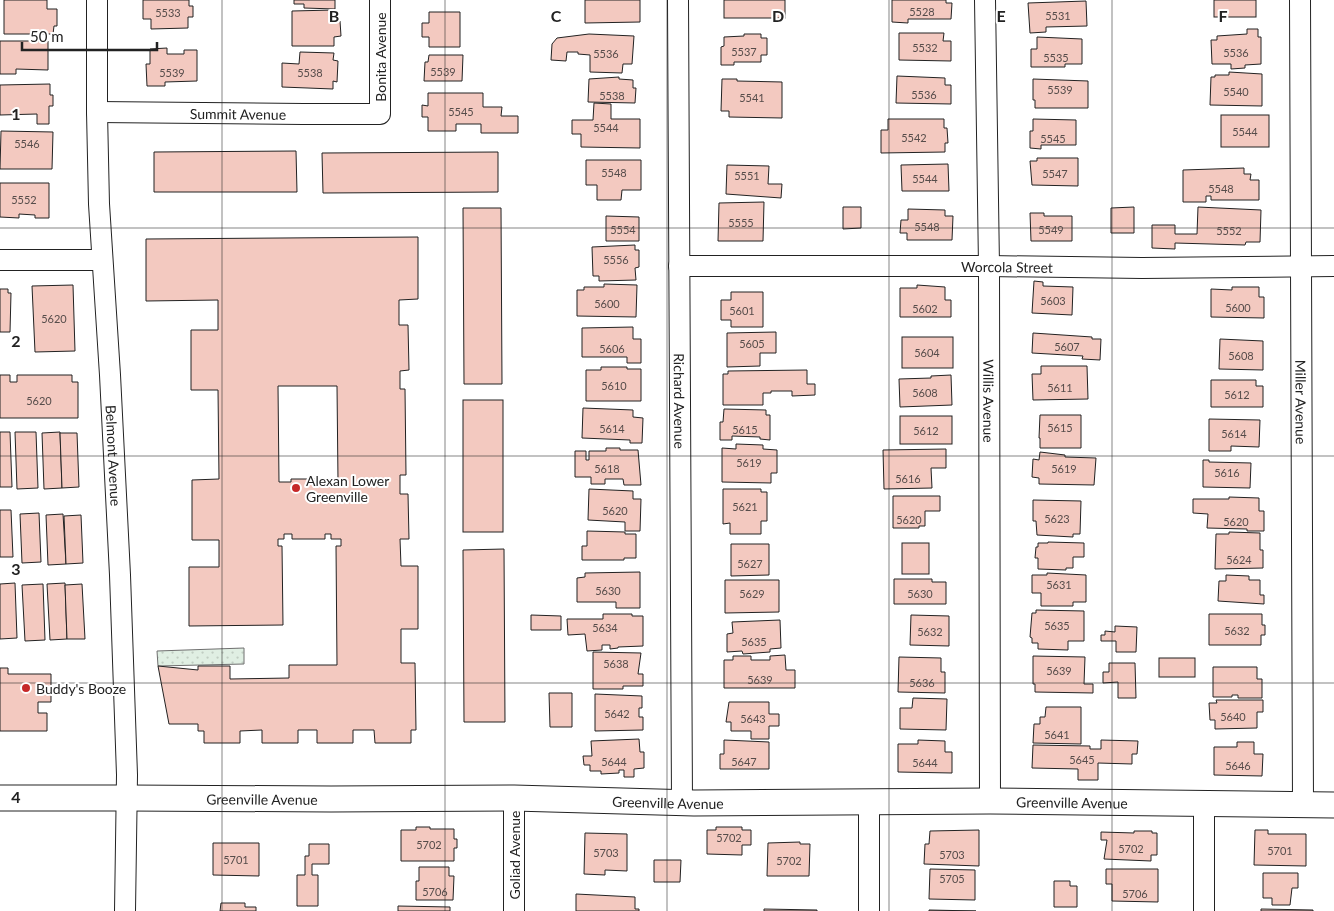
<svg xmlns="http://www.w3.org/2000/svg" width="1334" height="911" viewBox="0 0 1334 911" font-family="Lato,sans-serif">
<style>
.grass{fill:url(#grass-dots);stroke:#6f6f6f}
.building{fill:#f3c9c0;stroke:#222;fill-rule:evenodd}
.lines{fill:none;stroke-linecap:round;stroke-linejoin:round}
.minor-casing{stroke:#222;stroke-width:22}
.major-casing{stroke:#222;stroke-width:27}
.minor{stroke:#fff;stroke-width:20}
.major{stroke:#fff;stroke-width:25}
.grid{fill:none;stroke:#222;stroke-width:1;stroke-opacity:0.55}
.poi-dot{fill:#c62828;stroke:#fff;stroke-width:2}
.labels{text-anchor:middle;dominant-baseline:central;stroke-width:4;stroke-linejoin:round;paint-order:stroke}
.number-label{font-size:11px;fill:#564c4a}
.street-label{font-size:14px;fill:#222;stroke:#fff}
.poi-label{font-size:14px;fill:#222;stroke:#fff;text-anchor:start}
.grid-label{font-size:16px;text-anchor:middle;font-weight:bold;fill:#222;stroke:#fff;stroke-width:4;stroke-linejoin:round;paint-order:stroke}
</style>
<defs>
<pattern id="grass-dots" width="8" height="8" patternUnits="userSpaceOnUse" patternTransform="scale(1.25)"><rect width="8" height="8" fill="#e0efe3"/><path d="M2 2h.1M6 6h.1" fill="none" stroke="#c0cdc2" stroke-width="1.8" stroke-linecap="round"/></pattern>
</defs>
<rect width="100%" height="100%" fill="#fff"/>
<polygon class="grass" points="244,648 244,664 158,666 157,651"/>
<g class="building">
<polygon points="4,0 47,0 47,9 57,9 57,26 54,26 53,34 4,34"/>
<polygon points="143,0 189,0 189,6 193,6 193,17 188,17 188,28 151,29 151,19 143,19"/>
<polygon points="294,0 335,0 335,9 304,8 304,4 294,4"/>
<polygon points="585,0 640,0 640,22 585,23"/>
<rect x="724" y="0" width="61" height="18"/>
<polygon points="892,0 946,0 946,3 952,3 951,19 908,19 908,23 892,22"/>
<rect x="1214" y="0" width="42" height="17"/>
<polygon points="1086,1 1087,26 1046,27 1046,32 1030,33 1028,3"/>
<polygon points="334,10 334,21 340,21 341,36 334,37 334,46 292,46 292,11"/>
<polygon points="429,12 460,12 460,47 429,47 429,37 422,37 422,23 429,23"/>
<polygon points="1247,29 1258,29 1258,37 1261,37 1261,64 1245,65 1245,68 1231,69 1231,64 1212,64 1211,40 1217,40 1217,36 1247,34"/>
<polygon points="899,33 944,33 943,41 951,41 951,61 899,60"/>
<polygon points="589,34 634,36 632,64 623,64 622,73 590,72 590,55 578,54 578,52 567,52 566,61 551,60 552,44 557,38"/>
<polygon points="744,34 761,34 761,38 767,38 767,55 761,55 761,62 734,62 734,65 721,65 721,47 724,46 724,37 744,36"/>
<polygon points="1037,37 1082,39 1082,64 1065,64 1065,67 1031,67 1031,49 1037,49"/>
<polygon points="0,41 48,41 48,70 16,69 16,74 0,74"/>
<polygon points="167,48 167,54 184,54 184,50 197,50 197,81 165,82 165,86 147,86 146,64 150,64 150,49"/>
<polygon points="300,52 334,53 333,60 338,61 337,82 333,81 333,89 282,87 282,63 299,64"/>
<polygon points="429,55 463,55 462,81 424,81 425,62 428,62"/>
<polygon points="1229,72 1262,74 1262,106 1210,105 1211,77 1215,77 1215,75 1229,75"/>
<polygon points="897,76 945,78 945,85 951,85 951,104 896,103"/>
<polygon points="619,77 619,79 633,80 633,88 636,88 635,103 588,102 589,79"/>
<polygon points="722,79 737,79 737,81 782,82 782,118 729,117 729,111 721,111"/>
<polygon points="1033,79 1088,81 1088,108 1035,108 1035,100 1033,100"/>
<polygon points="50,84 50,95 53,95 53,106 49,106 49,124 37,124 37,114 0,115 0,85"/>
<polygon points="428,93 483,93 483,107 502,107 501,116 518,116 518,133 481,133 481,124 456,124 456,131 428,131 428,117 422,117 422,105 428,106"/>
<polygon points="594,103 611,104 611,119 640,119 640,148 581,147 581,134 572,134 572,120 593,120"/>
<rect x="1221" y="115" width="48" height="32"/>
<polygon points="888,119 944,119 944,128 947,128 948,143 945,143 945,152 881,153 881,130 888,130"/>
<polygon points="1033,119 1076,120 1076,145 1041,145 1041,149 1030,148 1030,131 1033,131"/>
<polygon points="1,131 53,132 52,169 0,169"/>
<polygon points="296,151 297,192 154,192 154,152"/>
<polygon points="498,152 498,192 323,193 322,153"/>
<polygon points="1037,158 1078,158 1078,186 1032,185 1030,161 1037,161"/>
<polygon points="586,160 641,160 641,190 622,190 621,200 597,200 597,185 586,185"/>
<polygon points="948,164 949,191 902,191 901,165"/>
<polygon points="727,165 769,166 768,184 782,184 781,198 726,194"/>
<polygon points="1244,168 1244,174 1251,174 1250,180 1259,180 1259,200 1211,200 1211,196 1206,196 1206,202 1183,202 1183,170"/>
<polygon points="0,183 49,183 49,218 35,218 35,215 19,214 19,218 0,217"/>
<polygon points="764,202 763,241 718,241 719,203"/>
<polygon points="843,207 861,207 861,228 843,229"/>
<polygon points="1134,207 1134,233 1111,233 1111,208"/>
<polygon points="1198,207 1261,210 1260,242 1246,242 1245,245 1175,243 1175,249 1152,248 1152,225 1175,225 1175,234 1197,234"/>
<polygon points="463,208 501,208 502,384 464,384"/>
<polygon points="908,209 945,210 945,216 953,216 952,240 907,240 907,233 900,233 901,220 908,220"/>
<polygon points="1030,213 1044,213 1044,216 1072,216 1072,241 1031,241"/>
<polygon points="606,216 639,217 639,241 606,241"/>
<path d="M418 237V299L399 300V325H408L409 370 400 371V389H405L406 475H400V494H408L409 539H400L401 566H418V629H401V663H415L416 730H411V743H375L374 730H353V743H317V730H298V743H262V730L240 731V743H204V731H198V724H169L158 666 198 670V666H230V679L289 678V665H337L336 546H341V539H331V534H325V539H292V534H284V539H278V546H282L283 625 189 626V567H219V540H192V480L219 479 218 390H191V330H218V300L146 301V239ZM278 386H337L338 481H324V479H291V482H279Z"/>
<polygon points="635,245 635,250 639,250 639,267 635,268 636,280 599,281 599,276 593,276 592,247"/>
<polygon points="1034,281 1043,282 1043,286 1073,287 1072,315 1032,313"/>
<polygon points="604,284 637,285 636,317 577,316 577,290 584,290 584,287 604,287"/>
<polygon points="73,285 75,351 35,352 32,286"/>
<polygon points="917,285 945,287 945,300 951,300 951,317 900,317 900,288 917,288"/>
<polygon points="1232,287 1259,287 1259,297 1264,297 1264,318 1211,317 1211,289 1232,290"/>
<polygon points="0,289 8,289 8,293 11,293 10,332 0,332"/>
<polygon points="731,292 763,292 763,327 731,327 731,320 721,320 721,300 731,300"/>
<polygon points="633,327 633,339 641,339 641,363 627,363 627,357 582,357 582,328"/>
<polygon points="776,332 776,353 760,353 760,366 727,367 727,333"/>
<polygon points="1033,333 1092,337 1092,339 1101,339 1100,360 1082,359 1083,356 1032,353"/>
<rect x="902" y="337" width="51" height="31"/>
<polygon points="1220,339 1263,341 1263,370 1219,369"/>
<polygon points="1041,366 1087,366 1088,399 1033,400 1032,374 1041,374"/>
<polygon points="601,367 627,367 627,369 641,369 641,401 586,401 586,370 601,370"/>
<polygon points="807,370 807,384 815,384 815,395 792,396 792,391 771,391 771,393 763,393 763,405 723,405 723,374 728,374 728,371"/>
<polygon points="0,375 10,375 10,382 17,382 17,375 72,375 72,382 78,382 78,418 0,418"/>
<polygon points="951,375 952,405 900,407 899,379 931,378 931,376"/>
<polygon points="1211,380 1256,380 1256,386 1263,386 1263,407 1211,407"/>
<rect x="463" y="400" width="40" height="132"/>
<polygon points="583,408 633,410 633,417 643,418 642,443 630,443 630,440 582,438"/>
<polygon points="724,409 766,410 766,415 770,415 770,440 760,439 760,437 732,436 732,440 720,440 720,422 723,422"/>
<polygon points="1040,415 1081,415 1081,448 1040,448 1040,438 1039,438"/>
<rect x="900" y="416" width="52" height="28"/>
<polygon points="1209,419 1260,420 1259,447 1231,446 1231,451 1209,451"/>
<polygon points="0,432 10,432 12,487 0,487"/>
<polygon points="15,432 36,432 38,488 17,489"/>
<polygon points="60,432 62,488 44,489 42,433"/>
<polygon points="60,433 77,433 79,487 62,488"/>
<polygon points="736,444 763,445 763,449 777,450 777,473 771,473 771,483 722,482 722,448 736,449"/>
<polygon points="606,448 620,448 620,450 638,450 641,485 624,485 623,479 605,479 605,484 591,484 591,477 575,477 575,451 586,451 586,460 589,460 589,451 606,451"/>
<polygon points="946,449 946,468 931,468 932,488 884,489 883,450"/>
<polygon points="1040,452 1065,455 1065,457 1096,458 1094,485 1039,484 1039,478 1032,477 1033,459 1039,460"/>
<polygon points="1203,460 1209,460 1209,462 1251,463 1250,488 1203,487"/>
<polygon points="589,489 633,491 633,499 641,499 640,531 625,531 625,522 588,520"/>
<polygon points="723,489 761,489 761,492 767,492 767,521 761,521 761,534 730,534 730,523 723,524"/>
<polygon points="893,496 940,496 940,511 925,511 925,526 919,526 919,528 893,528"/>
<polygon points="1229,497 1259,498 1259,511 1264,511 1264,531 1247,531 1247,529 1207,528 1208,514 1193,513 1193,499 1229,499"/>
<polygon points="1033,500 1081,501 1080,534 1073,534 1073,537 1037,535 1036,521 1033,521"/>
<polygon points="0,510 11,510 13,557 0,557"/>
<polygon points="39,513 41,562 22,563 20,514"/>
<polygon points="63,514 66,564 48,565 46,515"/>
<polygon points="81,515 83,563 66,564 64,516"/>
<polygon points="587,531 625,532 625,534 636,534 636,558 624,558 624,560 582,560 582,546 587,546"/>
<polygon points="1229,532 1260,533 1260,550 1263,550 1263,568 1215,569 1216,534 1229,534"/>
<polygon points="1048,542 1084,543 1084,557 1073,557 1073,568 1066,568 1066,570 1038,569 1038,558 1035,558 1036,547 1038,547 1038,543 1048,543"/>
<rect x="902" y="543" width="27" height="31"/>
<polygon points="731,544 769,544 769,575 731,576"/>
<polygon points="504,549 505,722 464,722 463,550"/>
<polygon points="640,572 640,608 616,608 616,602 577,602 577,578 585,577 585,573"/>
<polygon points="1047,573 1086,575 1086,602 1073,602 1073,606 1041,606 1041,593 1032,593 1032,575 1047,575"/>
<polygon points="1226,575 1249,576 1249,580 1260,580 1260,595 1264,595 1264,604 1218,601 1219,581 1226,581"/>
<polygon points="894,579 932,579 932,582 946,582 946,604 894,604"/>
<polygon points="725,580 779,580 779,612 725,613"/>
<polygon points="15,583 17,638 0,639 0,584"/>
<polygon points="65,583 67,639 50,640 47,584"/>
<polygon points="43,584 45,640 25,641 22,585"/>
<polygon points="82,584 85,639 67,639 65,585"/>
<polygon points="1036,610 1084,611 1084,641 1068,641 1068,650 1038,649 1038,643 1032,643 1032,638 1030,637 1032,613 1036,613"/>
<polygon points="603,614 632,614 632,616 643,616 643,646 618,647 618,648 610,649 610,645 602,645 602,650 587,651 585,634 568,635 567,619 603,619"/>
<polygon points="1209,614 1262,614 1262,625 1265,625 1265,635 1261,635 1261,645 1209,645"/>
<polygon points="531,615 561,616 561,630 531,630"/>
<polygon points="911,615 949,616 949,646 910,645"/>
<polygon points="780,620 781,648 770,649 770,652 743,654 742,651 727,652 727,634 733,633 732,622"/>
<polygon points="1115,626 1137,627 1136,652 1116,652 1116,641 1101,641 1101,635 1105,635 1105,631 1115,632"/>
<polygon points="593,652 641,653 638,674 643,674 643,686 623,686 623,689 593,689"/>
<polygon points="785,655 786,670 795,670 795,688 724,688 724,660 733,660 733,656 751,656 751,660 770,660 770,656"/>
<polygon points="1033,656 1085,657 1084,684 1093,684 1093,693 1035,692 1035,684 1033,684"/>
<polygon points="899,657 941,658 941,672 945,672 945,693 898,692"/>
<rect x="1159" y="658" width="36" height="19"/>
<polygon points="1109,663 1135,663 1136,698 1118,698 1118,682 1103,683 1103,672 1109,672"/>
<polygon points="1213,667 1257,667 1257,679 1262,679 1262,698 1238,698 1238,695 1232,695 1232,697 1213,697"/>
<polygon points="0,668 8,668 8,674 51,674 51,702 38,702 38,713 47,713 47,731 0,731"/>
<polygon points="549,693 572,693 572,727 550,727"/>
<polygon points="595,694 642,696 642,708 639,708 639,717 643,717 643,730 595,731"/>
<polygon points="913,698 947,699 946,730 900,729 900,708 912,708"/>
<polygon points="1216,700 1263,700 1263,712 1257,712 1257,728 1215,729 1215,720 1210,720 1209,703 1217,703"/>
<polygon points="729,702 769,702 769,714 779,714 779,726 769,726 769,739 751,739 751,731 731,731 731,722 726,722"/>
<polygon points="1046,707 1081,707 1081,744 1033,743 1034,724 1040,724 1040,717 1045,717"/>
<polygon points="639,739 640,752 644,752 644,768 634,769 634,777 624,777 624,770 619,770 619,773 601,774 601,771 590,771 590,765 584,765 583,756 592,756 591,741"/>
<polygon points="724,740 769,742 769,769 720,769 720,754 724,754"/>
<polygon points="918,740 945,741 945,752 952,752 952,773 898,772 898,744 918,744"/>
<polygon points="1101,740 1138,741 1137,754 1132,754 1132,764 1098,763 1098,780 1078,780 1078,769 1032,768 1033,745 1090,746 1090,749 1101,749"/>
<polygon points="1237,742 1254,742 1254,754 1263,754 1262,776 1214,775 1214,747 1237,747"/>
<polygon points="416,827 430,827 430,829 454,829 454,839 457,839 457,848 454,848 454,861 401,861 401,830 416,830"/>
<polygon points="716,827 742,827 742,830 751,830 751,845 742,845 742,855 707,854 707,830 716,830"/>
<polygon points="979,830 979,866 924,864 925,844 929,844 930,831"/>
<polygon points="1255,830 1268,830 1268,834 1306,834 1306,866 1254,865"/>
<polygon points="1134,831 1152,831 1152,833 1157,833 1157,855 1151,855 1151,861 1104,859 1107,840 1101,840 1101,832 1134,833"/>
<polygon points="585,833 627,834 627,871 605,870 605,875 584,874"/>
<polygon points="800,842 800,844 810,844 809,876 767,876 768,843"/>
<polygon points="213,843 259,843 259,876 213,875"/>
<polygon points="309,844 329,844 329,864 312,864 312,875 318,875 318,906 297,906 297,875 305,875 305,856 309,856"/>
<polygon points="654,860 681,860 680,882 654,882"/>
<polygon points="419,867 449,867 449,876 454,876 453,900 416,900 416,881 419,881"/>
<polygon points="930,869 975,870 975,900 929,899"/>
<polygon points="1106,869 1158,869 1158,902 1112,901 1112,884 1106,884"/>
<polygon points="1263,873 1298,873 1298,888 1292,888 1290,905 1272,905 1272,898 1263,898"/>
<polygon points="1054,881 1070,881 1070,886 1077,886 1077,907 1054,907"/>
<polygon points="576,894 635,897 635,909 639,909 639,911 576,911"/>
<polygon points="221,903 245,903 245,907 256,907 256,911 220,911"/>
<polygon points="398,906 450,907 450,911 398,911"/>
<polygon points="764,909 817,910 817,911 764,911"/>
<polygon points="1261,909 1313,910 1313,911 1261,911"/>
<polygon points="929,910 976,911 929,911"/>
</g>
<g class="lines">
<g class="minor-casing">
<g id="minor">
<path id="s1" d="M97 0V112L99 204 110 375 120 575 127 775 125 911"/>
<path id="s2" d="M678 0 682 802"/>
<path id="s3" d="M985 0 989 266 990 801"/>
<path id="s4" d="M1300 0 1303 804"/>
<path id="s5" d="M97 112 304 114H380V0"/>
<polyline points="0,260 102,260"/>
<path id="s6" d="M679 266H989L1142 268 1334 266"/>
<polyline points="514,798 514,911"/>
<polyline points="869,911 869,802"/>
<polyline points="1204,911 1204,804"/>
</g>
</g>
<g class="major-casing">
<g id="major">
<path id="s7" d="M0 798H127L331 799 514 798 694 803 990 801 1334 805"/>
</g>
</g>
<use href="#minor" class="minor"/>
<use href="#major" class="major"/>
</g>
<path class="grid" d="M222 0V911M445 0V911M667 0V911M889 0V911M1112 0V911M0 228H1334M0 456H1334M0 683H1334"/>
<g class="poi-dot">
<circle cx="296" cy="488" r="5"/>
<circle cx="26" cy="688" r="5"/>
</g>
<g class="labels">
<g class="number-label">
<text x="922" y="11">5528</text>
<text x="168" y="12">5533</text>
<text x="1058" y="15">5531</text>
<text x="925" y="47">5532</text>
<text x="744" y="51">5537</text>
<text x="1236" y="52">5536</text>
<text x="606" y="53">5536</text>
<text x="1056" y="57">5535</text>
<text x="443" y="71">5539</text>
<text x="172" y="72">5539</text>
<text x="310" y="72">5538</text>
<text x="1060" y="89">5539</text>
<text x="1236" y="91">5540</text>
<text x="924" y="94">5536</text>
<text x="612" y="95">5538</text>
<text x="752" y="97">5541</text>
<text x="461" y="111">5545</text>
<text x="606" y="127">5544</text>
<text x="1245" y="131">5544</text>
<text x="914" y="137">5542</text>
<text x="1053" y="138">5545</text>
<text x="27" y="143">5546</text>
<text x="614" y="172">5548</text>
<text x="1055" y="173">5547</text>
<text x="747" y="175">5551</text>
<text x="925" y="178">5544</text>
<text x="1221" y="188">5548</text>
<text x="24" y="199">5552</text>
<text x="741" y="222">5555</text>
<text x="927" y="226">5548</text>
<text x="623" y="229">5554</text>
<text x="1051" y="229">5549</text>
<text x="1229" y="230">5552</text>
<text x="616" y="259">5556</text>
<text x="1053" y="300">5603</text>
<text x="607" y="303">5600</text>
<text x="1238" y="307">5600</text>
<text x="925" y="308">5602</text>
<text x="742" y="310">5601</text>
<text x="54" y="318">5620</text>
<text x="752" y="343">5605</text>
<text x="1067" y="346">5607</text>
<text x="612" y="348">5606</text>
<text x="927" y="352">5604</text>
<text x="1241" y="355">5608</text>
<text x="614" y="385">5610</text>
<text x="1060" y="387">5611</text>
<text x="925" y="392">5608</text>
<text x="1237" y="394">5612</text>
<text x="39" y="400">5620</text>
<text x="1060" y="427">5615</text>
<text x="612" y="428">5614</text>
<text x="745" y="429">5615</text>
<text x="926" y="430">5612</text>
<text x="1234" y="433">5614</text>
<text x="749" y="462">5619</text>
<text x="607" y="468">5618</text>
<text x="1064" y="468">5619</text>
<text x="1227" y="472">5616</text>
<text x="908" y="478">5616</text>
<text x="745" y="506">5621</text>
<text x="615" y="510">5620</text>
<text x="1057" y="518">5623</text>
<text x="909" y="519">5620</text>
<text x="1236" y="521">5620</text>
<text x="1239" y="559">5624</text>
<text x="750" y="563">5627</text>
<text x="1059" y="584">5631</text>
<text x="608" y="590">5630</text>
<text x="752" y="593">5629</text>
<text x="920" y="593">5630</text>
<text x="1057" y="625">5635</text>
<text x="605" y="627">5634</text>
<text x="1237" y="630">5632</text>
<text x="930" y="631">5632</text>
<text x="754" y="641">5635</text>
<text x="616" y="663">5638</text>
<text x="1059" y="670">5639</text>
<text x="760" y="679">5639</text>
<text x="922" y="682">5636</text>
<text x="617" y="713">5642</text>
<text x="1233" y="716">5640</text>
<text x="753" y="718">5643</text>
<text x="1057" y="734">5641</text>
<text x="1082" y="759">5645</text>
<text x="614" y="761">5644</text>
<text x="744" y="761">5647</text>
<text x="925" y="762">5644</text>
<text x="1238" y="765">5646</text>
<text x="729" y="837">5702</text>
<text x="429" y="844">5702</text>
<text x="1131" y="848">5702</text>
<text x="1280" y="850">5701</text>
<text x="606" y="852">5703</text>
<text x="952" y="854">5703</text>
<text x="236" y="859">5701</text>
<text x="789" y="860">5702</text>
<text x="952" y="878">5705</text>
<text x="435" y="891">5706</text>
<text x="1135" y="893">5706</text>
</g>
<g class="street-label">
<text transform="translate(380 57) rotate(-90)">Bonita Avenue</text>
<text stroke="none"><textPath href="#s5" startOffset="141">Summit Avenue</textPath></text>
<text stroke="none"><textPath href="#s6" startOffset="328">Worcola Street</textPath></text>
<text stroke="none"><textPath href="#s2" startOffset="401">Richard Avenue</textPath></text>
<text stroke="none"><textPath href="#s3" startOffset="401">Willis Avenue</textPath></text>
<text stroke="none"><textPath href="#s4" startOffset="402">Miller Avenue</textPath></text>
<text stroke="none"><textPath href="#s1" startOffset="456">Belmont Avenue</textPath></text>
<text stroke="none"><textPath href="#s7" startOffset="262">Greenville Avenue</textPath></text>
<text stroke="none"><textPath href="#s7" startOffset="668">Greenville Avenue</textPath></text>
<text stroke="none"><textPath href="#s7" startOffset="1072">Greenville Avenue</textPath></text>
<text transform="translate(514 855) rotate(-90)">Goliad Avenue</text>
</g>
<g class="poi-label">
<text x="306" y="480">Alexan Lower<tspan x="306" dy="16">Greenville</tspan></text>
<text x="36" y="688">Buddy's Booze</text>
</g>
</g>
<g class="grid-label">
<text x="334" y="22">B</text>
<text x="556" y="22">C</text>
<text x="778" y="22">D</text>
<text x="1001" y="22">E</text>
<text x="1223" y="22">F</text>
<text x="16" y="120">1</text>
<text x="16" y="347">2</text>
<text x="16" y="575">3</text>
<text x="16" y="803">4</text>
</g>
<path d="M22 42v8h135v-8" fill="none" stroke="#222222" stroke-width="2.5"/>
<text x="30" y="42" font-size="15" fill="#222222" stroke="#ffffff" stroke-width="4" paint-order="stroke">50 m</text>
</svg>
